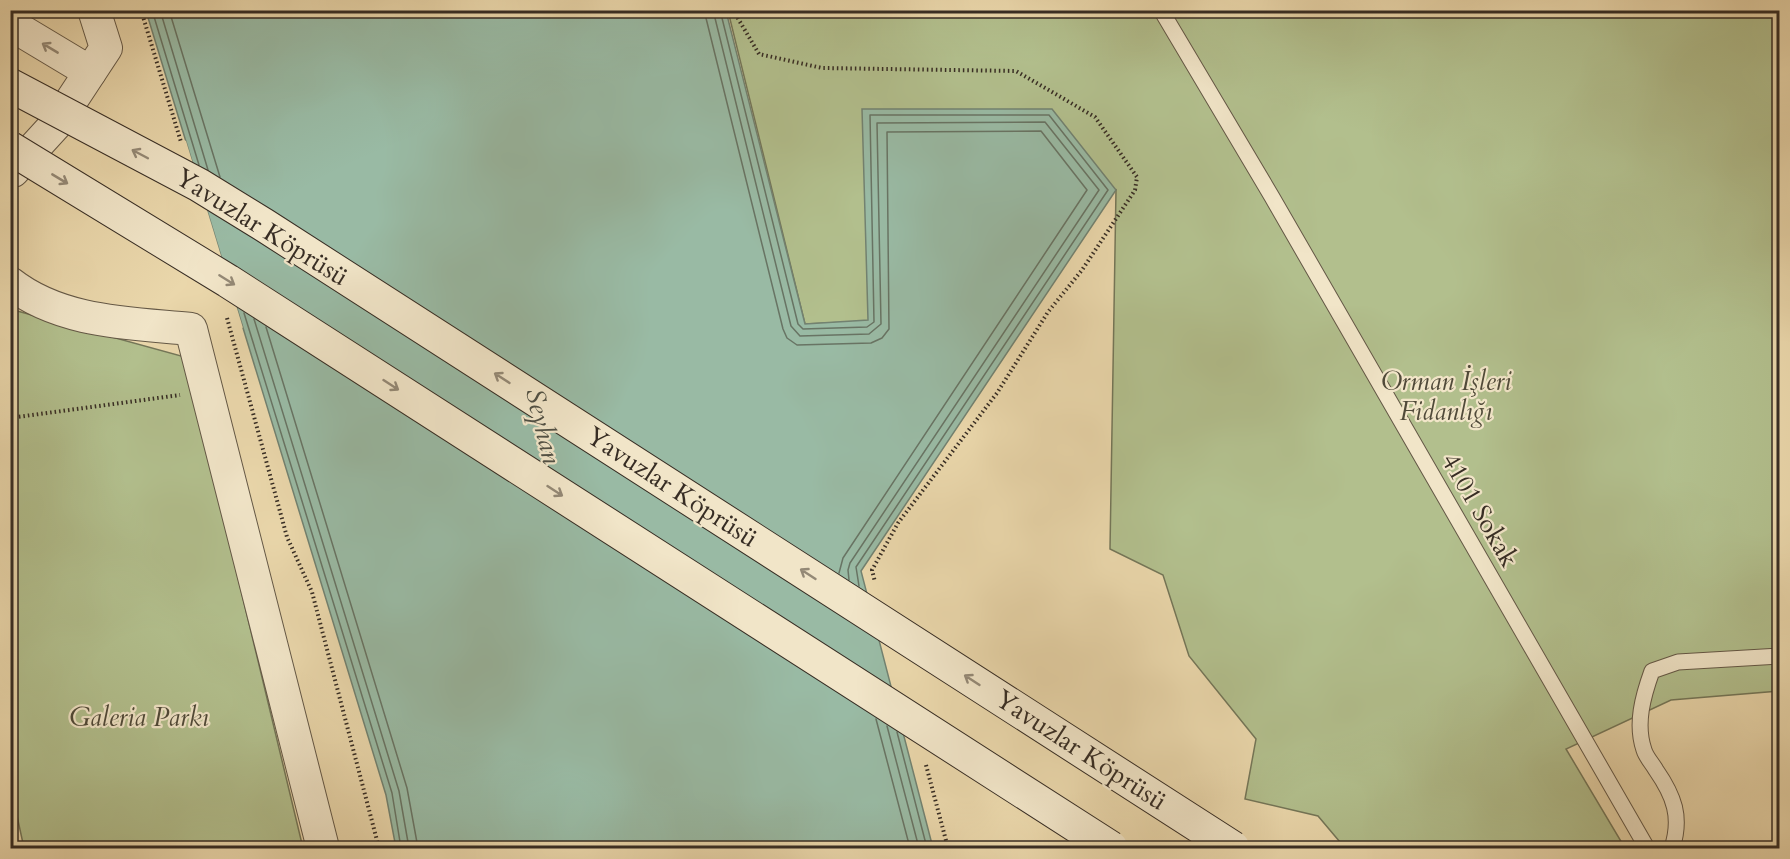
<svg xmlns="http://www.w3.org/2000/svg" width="1790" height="859" viewBox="0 0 1790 859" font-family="Cardo,serif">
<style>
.green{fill:#b2bf8d;stroke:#747658;stroke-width:1.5}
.water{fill:#99baa4;stroke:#728271;stroke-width:1.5}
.pier{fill:#ead7ab}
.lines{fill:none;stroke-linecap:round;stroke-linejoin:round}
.shore{stroke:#687464;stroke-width:1.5}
.lane-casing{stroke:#645846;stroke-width:17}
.street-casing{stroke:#645846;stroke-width:34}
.path{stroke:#372d24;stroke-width:4;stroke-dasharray:1.5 3;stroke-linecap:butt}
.lane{stroke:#f1e5c8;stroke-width:15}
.street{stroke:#f1e5c8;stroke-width:32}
.secondary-bridge-casing{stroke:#372d24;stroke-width:35;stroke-linecap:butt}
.secondary-bridge{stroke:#f1e5c8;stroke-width:33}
.oneway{stroke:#948976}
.labels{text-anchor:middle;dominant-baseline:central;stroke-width:4.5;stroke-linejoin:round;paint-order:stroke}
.street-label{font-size:26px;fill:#372d24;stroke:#f1e5c8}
.park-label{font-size:26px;font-style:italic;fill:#504a39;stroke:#f1e5c8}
.water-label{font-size:27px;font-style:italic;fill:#505044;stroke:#f1e5c8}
</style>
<rect width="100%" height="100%" fill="#ead7ab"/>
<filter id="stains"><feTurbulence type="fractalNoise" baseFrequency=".00333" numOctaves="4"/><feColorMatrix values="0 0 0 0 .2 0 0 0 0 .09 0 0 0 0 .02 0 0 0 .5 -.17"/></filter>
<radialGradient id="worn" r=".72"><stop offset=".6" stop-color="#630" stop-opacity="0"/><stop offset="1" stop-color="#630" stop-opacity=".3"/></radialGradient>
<g class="green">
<polygon points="728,11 1779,11 1779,691 1671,700 1566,749 1625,848 1345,848 1318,816 1245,799 1256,739 1189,656 1163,575 1110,549 1116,190 868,321 805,324"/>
<polygon points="10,309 185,357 303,848 24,848 10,784"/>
</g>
<polygon class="water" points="146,11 726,11 805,324 868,320 862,109 1052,109 1116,190 861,571 933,848 396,848 386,795"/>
<polygon class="pier" points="182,139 186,141 243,328 239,326"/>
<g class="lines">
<g class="shore">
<polyline points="152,10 199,165"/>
<polyline points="160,10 208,170"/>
<polyline points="169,10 220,177"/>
<polyline points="704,10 783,329 787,338 797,345 871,343 882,338 889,329 887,132 1041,131 1087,190 843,558 839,573"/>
<polyline points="713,10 791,326 800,336 869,334 881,324 877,123 1045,122 1099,190 850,563 848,570 849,580"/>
<polyline points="720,10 798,324 803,329 867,327 874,322 870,115 1049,115 1108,190 856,567 859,586"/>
<polyline points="244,313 392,793 401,848"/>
<polyline points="254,319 399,791 409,848"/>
<polyline points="266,327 407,788 418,848"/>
<polyline points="876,719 910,848"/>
<polyline points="887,726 919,848"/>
<polyline points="897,732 927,848"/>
</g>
<g class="lane-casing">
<g id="lane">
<polyline points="1161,10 1272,197 1647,848"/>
<path d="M1672 848C1682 817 1674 796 1656 770 1652 763 1646 757 1644 750 1635 724 1643 696 1652 671L1678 662 1780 656"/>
</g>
</g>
<g class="street-casing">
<g id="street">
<polyline points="10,24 90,72"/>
<polyline points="13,171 56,124 106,48 94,10"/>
<path d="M10 283C61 323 130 323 191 329L323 848"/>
</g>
</g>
<g class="path">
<polyline points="141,10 181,142"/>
<polyline points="733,10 759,54 822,68 1016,71 1095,117 1137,177 1135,190 1082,270 1048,312 997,393 898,523 872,570 875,582"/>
<polyline points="227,318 287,537 312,592 379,848"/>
<polyline points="10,418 180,395"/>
<polyline points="926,765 948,848"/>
</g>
<use href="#lane" class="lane"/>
<use href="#street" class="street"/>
<g class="secondary-bridge-casing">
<g id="secondary-bridge">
<polyline points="10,85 199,185 264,225 1233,848"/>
<polyline points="10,148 228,281 1111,848"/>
</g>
</g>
<use href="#secondary-bridge" class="secondary-bridge"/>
</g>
<defs><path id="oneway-shaft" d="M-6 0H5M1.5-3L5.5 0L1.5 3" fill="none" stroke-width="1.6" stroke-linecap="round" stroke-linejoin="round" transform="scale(1.5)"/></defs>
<g class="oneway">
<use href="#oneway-shaft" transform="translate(50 48) rotate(-149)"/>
<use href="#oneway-shaft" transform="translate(140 154) rotate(-152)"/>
<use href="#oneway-shaft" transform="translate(60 179) rotate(31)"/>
<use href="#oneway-shaft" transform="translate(227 280) rotate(32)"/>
<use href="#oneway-shaft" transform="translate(502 378) rotate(-147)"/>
<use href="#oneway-shaft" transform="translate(391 385) rotate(33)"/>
<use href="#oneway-shaft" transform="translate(555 491) rotate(33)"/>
<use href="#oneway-shaft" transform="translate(808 574) rotate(-147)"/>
<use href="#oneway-shaft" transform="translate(972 680) rotate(-147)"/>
</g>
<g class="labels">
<g class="street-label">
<text transform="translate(262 227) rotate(32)">Yavuzlar Köprüsü</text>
<text transform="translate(672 487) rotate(33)">Yavuzlar Köprüsü</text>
<text transform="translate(1480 510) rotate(60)">4101 Sokak</text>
<text transform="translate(1081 750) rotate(33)">Yavuzlar Köprüsü</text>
</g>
<g class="park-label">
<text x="1446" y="381">Orman İşleri<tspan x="1446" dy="30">Fidanlığı</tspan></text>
<text x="139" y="717">Galeria Parkı</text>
</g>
<g class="water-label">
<text transform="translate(543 426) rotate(76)">Seyhan</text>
</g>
</g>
<rect width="1790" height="859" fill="none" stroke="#ead7ab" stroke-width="36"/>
<rect x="12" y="12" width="1766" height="835" fill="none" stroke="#372d24" stroke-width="3"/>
<rect x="18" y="18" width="1754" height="823" fill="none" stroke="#372d24" stroke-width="1.5"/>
<rect width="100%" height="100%" filter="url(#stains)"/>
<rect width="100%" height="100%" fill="url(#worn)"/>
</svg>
